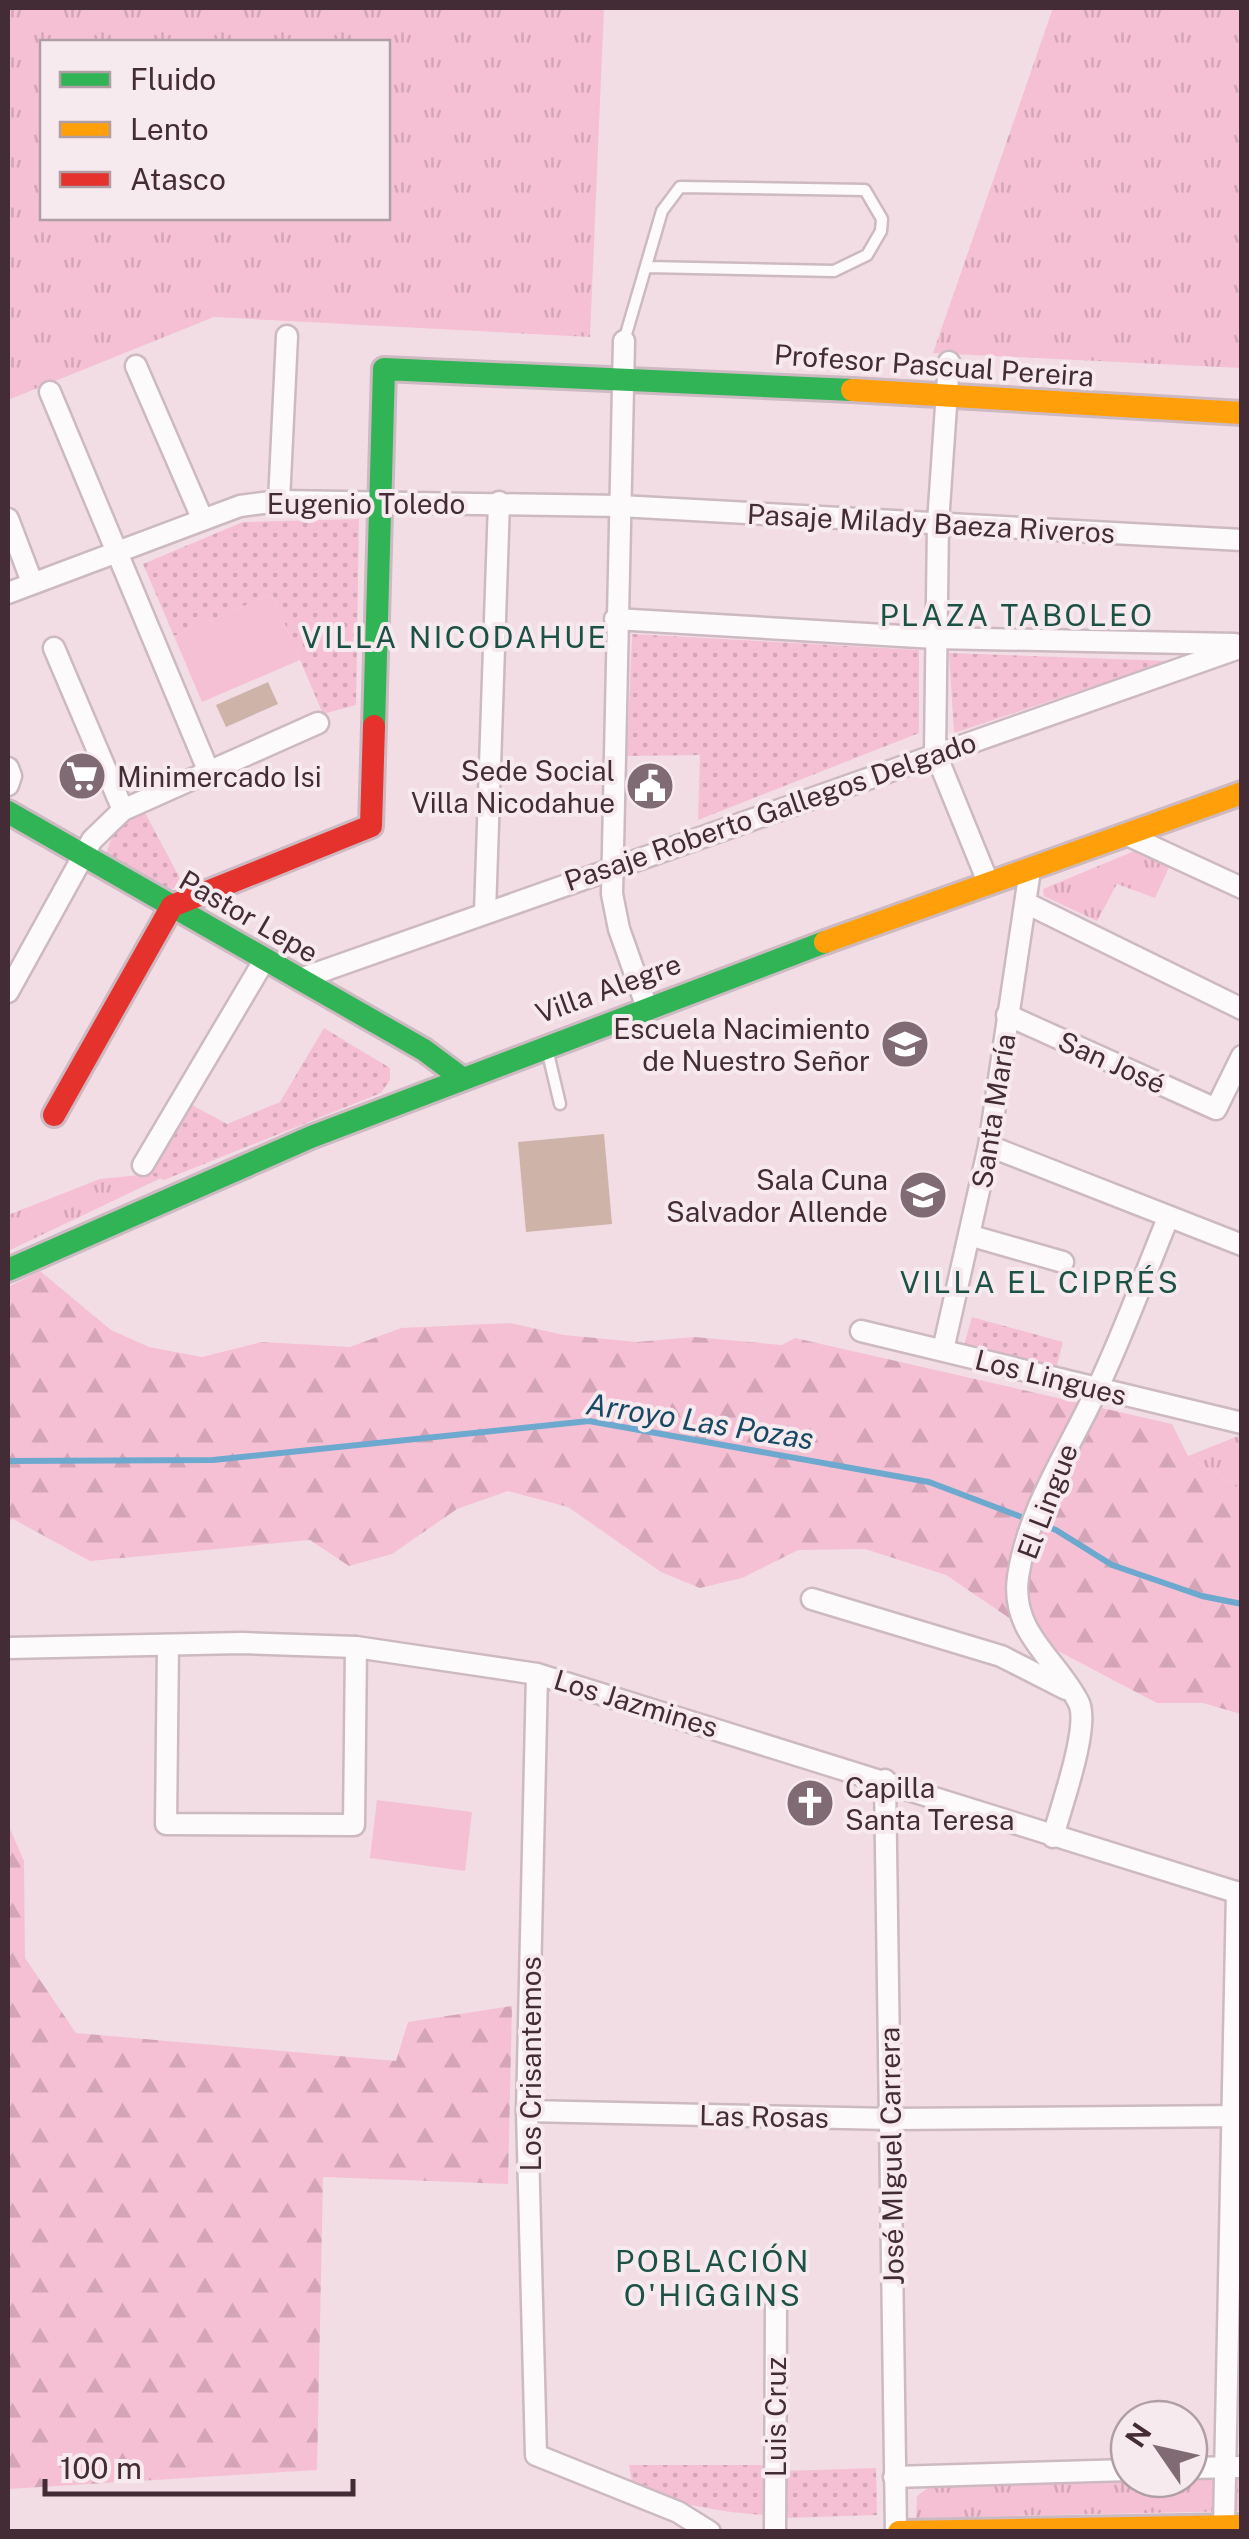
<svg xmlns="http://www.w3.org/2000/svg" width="1249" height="2539" viewBox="0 0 1249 2539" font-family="'Public Sans',sans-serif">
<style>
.grass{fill:url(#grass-tufts);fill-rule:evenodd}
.forest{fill:url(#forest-firs)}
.park{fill:url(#park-dots)}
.pitch{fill:#f5c0d4}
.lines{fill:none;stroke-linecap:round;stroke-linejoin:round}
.stream{stroke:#6da9ce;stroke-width:6}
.building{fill:#ceb3a9}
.lane-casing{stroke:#cdb9c1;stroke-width:15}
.street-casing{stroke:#cdb9c1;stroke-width:25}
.fast-casing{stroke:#cdb9c1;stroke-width:28}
.slow-casing{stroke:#cdb9c1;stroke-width:28}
.jam-casing{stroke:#cdb9c1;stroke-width:28}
.lane{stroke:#fdfafb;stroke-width:10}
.street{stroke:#fdfafb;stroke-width:20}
.fast{stroke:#30b455;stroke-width:22}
.slow{stroke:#ff9f0a;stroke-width:22}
.jam{stroke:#e5322d;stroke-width:22}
.labels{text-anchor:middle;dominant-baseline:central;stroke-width:8;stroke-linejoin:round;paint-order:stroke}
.street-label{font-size:28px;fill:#432c35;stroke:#f7eaee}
.poi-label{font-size:28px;fill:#432c35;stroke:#f7eaee;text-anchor:end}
.neighbourhood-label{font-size:30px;letter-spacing:2.5px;fill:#1c5145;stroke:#f7eaee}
.water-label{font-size:30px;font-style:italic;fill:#174964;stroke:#f7eaee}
</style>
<defs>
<pattern id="grass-tufts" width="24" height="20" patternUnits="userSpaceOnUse" patternTransform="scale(2.5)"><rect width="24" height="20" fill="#f5c0d4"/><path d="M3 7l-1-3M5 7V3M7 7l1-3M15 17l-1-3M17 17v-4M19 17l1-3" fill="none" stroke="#d3a5b7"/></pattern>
<pattern id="forest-firs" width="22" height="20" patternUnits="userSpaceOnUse" patternTransform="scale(2.5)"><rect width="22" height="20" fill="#f5c0d4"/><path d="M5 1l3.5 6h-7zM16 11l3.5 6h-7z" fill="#d3a5b7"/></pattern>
<pattern id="park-dots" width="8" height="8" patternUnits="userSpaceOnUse" patternTransform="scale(2.5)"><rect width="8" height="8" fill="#f5c0d4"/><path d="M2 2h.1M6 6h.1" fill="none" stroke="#d3a5b7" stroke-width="1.8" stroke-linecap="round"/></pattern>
</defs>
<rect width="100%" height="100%" fill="#f2dde5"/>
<g class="grass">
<path d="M8 8H604L590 337 214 317 8 400ZM42 42H388V218H42Z"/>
<polygon points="1053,8 1241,8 1241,368 933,353"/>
<polygon points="1139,849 1171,863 1155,898 1117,884 1097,921 1044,896 1043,889"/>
<polygon points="149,1174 161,1178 8,1251 8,1215 100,1179"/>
<polygon points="1241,1435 1241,1490 1188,1456"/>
<polygon points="1241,2479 1241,2511 916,2518 917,2496 939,2480"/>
</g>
<g class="forest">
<polygon points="40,1271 111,1330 149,1347 202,1357 262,1342 350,1347 401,1328 510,1323 564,1335 637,1342 694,1337 782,1345 795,1338 1172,1424 1188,1456 1241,1490 1241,1714 1203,1703 1157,1703 1056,1650 946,1575 865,1549 798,1550 742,1578 700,1588 661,1572 568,1507 508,1491 457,1509 392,1554 349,1566 310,1540 90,1561 13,1519 8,1522 8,1287"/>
<polygon points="8,1824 24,1861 25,1958 76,2033 396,2061 408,2022 512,2006 508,2184 323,2177 317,2470 8,2489"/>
</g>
<g class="park">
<polygon points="359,519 356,705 323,714 272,594 174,636 143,564 243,522"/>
<polygon points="632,634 919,650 919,733 698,820 700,755 627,756"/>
<polygon points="949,653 1170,661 954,733"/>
<polygon points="143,809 183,884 170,890 106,854 117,822"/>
<polygon points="324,1028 390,1068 390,1080 381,1093 164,1180 149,1174 192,1105 227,1124 280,1102"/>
<polygon points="972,1317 1063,1342 1056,1369 964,1345"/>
<path d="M629 2465H765V2515C717 2512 678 2504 633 2487Z"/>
<polygon points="876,2468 877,2515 784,2518 782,2471"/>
</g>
<g class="pitch">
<polygon points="272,594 300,660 202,702 174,636"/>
<polygon points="377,1800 472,1812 465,1871 370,1858"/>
</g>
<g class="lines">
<polyline class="stream" points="8,1461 213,1460 589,1421 929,1482 1056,1530 1112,1565 1202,1596 1242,1604"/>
</g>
<g class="building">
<polygon points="268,682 278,704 226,727 216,705"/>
<polygon points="604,1134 612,1224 526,1232 518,1142"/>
</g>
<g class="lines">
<g class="lane-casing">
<g id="lane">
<polyline points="624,341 662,211 680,187 865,190 882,219 881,231 867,255 834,271 648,267"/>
<polyline points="547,1049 560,1104"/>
</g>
</g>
<g class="street-casing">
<g id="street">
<polyline points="624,341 612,894 619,929 646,1005"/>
<polyline points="949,362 938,523 935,752 988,882"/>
<polyline points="136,366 202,518"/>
<polyline points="50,392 208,770"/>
<polyline points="279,501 287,336"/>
<polyline points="8,519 32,582"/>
<polyline points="8,593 240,506 279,501 620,506 1242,540"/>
<polyline points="615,619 935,638 1235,644"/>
<polyline points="54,648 123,810"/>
<polyline points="8,768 11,776 8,785"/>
<polyline points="1127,835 1242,888"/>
<polyline points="1028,904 1242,1009"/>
<polyline points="485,912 499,502"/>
<polyline points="300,979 1242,647"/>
<polyline points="8,992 92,840 123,810 318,723"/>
<polyline points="1007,1015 1216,1109 1242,1056"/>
<polyline points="989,1146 1242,1245"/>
<polyline points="143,1165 265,959"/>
<polyline points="972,1236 1063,1262"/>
<polyline points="861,1331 1242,1423"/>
<polyline points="943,1350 989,1146 1030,870"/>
<polyline points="812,1599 1001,1656 1066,1689"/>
<polyline points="168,1645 166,1824 354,1825 356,1647"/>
<polyline points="8,1648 242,1643 356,1647 537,1674 1242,1894"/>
<polyline points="537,1674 527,2111 536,2455 678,2512 710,2532"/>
<polyline points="885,1780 896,2532"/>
<path d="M1053 1837C1060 1809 1090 1728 1079 1703 1057 1659 1010 1633 1018 1577 1028 1508 1070 1449 1098 1387 1124 1332 1145 1274 1168 1218"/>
<polyline points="527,2111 891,2119 1242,2116"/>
<polyline points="1189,2468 1242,2467"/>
<polyline points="894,2477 1129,2470"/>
<polyline points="1224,2526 1237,1892"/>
<polyline points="775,2532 776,2302"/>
</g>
</g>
<g class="fast-casing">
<g id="fast">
<polyline points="374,726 384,369 852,390"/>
<polyline points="8,812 424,1050 459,1076"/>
<polyline points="8,1270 311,1137 825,942"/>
</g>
</g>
<g class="slow-casing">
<g id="slow">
<polyline points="852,390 1242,413"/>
<polyline points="825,942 1242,793"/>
<polyline points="899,2532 1242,2526"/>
</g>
</g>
<g class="jam-casing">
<polyline id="jam" points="54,1115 172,906 371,826 374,726"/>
</g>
<use href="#lane" class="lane"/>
<use href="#street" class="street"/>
<use href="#fast" class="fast"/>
<use href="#slow" class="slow"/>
<use href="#jam" class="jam"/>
</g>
<defs>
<g id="supermarket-disc" transform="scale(2.5)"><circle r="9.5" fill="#806a73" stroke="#f7eaee"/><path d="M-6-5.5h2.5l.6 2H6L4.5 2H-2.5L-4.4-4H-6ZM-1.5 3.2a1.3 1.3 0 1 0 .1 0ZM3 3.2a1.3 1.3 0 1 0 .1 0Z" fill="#fff"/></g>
<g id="civic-disc" transform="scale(2.5)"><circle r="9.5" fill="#806a73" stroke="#f7eaee"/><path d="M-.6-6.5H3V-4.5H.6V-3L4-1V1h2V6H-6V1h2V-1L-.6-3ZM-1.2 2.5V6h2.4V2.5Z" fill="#fff"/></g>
<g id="school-disc" transform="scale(2.5)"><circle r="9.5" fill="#806a73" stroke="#f7eaee"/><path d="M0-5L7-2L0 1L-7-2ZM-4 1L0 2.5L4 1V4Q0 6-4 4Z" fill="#fff"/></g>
<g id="church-disc" transform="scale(2.5)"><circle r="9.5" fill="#806a73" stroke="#f7eaee"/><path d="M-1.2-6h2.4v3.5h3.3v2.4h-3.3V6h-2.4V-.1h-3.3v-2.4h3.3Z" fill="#fff"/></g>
</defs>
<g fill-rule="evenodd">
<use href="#supermarket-disc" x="82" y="776"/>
<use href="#civic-disc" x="650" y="786"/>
<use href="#school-disc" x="905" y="1044"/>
<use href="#school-disc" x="923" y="1195"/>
<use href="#church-disc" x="810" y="1803"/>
</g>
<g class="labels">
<g class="street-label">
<text transform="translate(934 365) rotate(4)">Profesor Pascual Pereira</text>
<text x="366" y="503">Eugenio Toledo</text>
<text transform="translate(931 523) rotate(3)">Pasaje Milady Baeza Riveros</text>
<text transform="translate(770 811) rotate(-19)">Pasaje Roberto Gallegos Delgado</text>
<text transform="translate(249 916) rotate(30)">Pastor Lepe</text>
<text transform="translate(608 988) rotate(-20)">Villa Alegre</text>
<text transform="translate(1112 1062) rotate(24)">San José</text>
<text transform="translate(993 1111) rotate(-81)">Santa María</text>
<text transform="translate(1051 1377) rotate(14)">Los Lingues</text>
<text transform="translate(1047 1501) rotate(-69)">El Lingue</text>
<text transform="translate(636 1703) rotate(17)">Los Jazmines</text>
<text transform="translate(530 2064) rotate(-90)">Los Crisantemos</text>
<text transform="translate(764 2116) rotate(1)">Las Rosas</text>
<text transform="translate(891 2156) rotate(-91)">José MIguel Carrera</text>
<text transform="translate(775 2417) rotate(-90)">Luis Cruz</text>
</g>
<g class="poi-label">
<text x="615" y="770">Sede Social<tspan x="615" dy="32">Villa Nicodahue</tspan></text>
<text x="117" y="776" text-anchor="start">Minimercado Isi</text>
<text x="870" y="1028">Escuela Nacimiento<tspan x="870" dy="32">de Nuestro Señor</tspan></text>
<text x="888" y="1179">Sala Cuna<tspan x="888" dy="32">Salvador Allende</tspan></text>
<text x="845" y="1787" text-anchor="start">Capilla<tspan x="845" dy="32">Santa Teresa</tspan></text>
</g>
<g class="neighbourhood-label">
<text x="1017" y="615">PLAZA TABOLEO</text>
<text x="455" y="637">VILLA NICODAHUE</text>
<text x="1040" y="1282">VILLA EL CIPRÉS</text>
<text x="713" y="2261">POBLACIÓN<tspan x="713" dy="34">O'HIGGINS</tspan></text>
</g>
<g class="water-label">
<text transform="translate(700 1421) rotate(9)">Arroyo Las Pozas</text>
</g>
</g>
<rect width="1249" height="2539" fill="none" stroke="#432c35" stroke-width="20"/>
<rect x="40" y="40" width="350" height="180" fill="#f7eaee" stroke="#af9ea4" stroke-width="2.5"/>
<rect x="60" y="72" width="50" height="15" fill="#30b455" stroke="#af9ea4" stroke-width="2.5"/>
<text x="130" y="90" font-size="30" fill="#432c35">Fluido</text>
<rect x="60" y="122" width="50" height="15" fill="#ff9f0a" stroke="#af9ea4" stroke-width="2.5"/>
<text x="130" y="140" font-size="30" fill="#432c35">Lento</text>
<rect x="60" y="172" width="50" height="15" fill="#e5322d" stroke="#af9ea4" stroke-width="2.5"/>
<text x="130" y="190" font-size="30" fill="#432c35">Atasco</text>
<g transform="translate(1159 2449) rotate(304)"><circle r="48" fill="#f7eaee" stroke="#af9ea4" stroke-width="2.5"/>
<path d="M0-8L18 38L0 25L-18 38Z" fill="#806a73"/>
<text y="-15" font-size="28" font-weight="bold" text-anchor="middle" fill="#432c35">N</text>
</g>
<path d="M45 2479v15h308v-15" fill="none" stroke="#432c35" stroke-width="5"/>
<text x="60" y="2479" font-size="30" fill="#432c35" stroke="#f7eaee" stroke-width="8" paint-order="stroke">100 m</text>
</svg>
